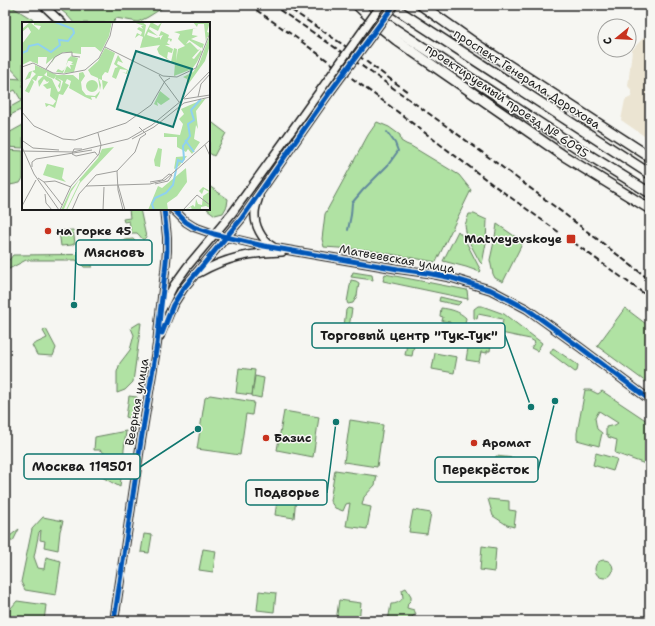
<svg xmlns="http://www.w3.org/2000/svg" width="655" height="626" viewBox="0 0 655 626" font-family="'Shantell Sans',sans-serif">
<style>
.built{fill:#ebe4d2}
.green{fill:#b0e2a3;stroke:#667f60}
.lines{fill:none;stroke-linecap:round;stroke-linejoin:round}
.stream{stroke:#61899b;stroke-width:2}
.minor-casing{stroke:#1c1c1c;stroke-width:10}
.major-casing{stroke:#1c1c1c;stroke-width:12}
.minor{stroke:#f6f6f2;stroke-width:7}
.major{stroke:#f6f6f2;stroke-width:9}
.rail{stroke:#1c1c1c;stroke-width:2;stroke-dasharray:6 3;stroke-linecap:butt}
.minor-bridge-casing{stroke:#1c1c1c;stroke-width:10;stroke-linecap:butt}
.minor-bridge{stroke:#f6f6f2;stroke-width:7}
.cycleway-casing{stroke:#f6f6f2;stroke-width:8}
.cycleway{stroke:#0057b8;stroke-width:5}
.poi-dot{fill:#c8321e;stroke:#f6f6f2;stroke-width:1.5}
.labels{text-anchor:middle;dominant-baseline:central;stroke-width:3;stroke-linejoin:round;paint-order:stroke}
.street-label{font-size:12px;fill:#1c1c1c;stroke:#f6f6f2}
.poi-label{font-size:12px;font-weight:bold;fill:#1c1c1c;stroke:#f6f6f2;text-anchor:start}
.inset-river{fill:none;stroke:#8fd1f0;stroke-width:2}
.inset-road{fill:none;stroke:#9f9f9c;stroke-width:1}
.view{fill:#0f766e;fill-opacity:0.15;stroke:#0f766e;stroke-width:2}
.inset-edge{fill:none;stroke:#1c1c1c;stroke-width:2}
.leader{fill:none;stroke:#0f766e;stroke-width:1.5}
.callout-dot{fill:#0f766e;stroke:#f6f6f2;stroke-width:1.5}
.callout{fill:#f6f6f2;stroke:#0f766e;stroke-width:1.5}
.callout-label{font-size:13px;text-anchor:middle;font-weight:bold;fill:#1c1c1c}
</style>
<rect width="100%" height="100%" fill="#f6f6f2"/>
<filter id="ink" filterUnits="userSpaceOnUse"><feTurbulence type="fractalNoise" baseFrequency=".025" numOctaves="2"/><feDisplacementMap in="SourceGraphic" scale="8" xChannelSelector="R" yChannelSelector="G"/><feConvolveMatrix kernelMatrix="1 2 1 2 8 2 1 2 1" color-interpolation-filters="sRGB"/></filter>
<g filter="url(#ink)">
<polygon class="built" points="644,37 650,41 650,140 621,120 625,100 631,97 632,91 628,86 632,50"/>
<g class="green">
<polygon points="5,5 9,5 35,21 37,23 23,23 23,99 21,100 15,90 5,95 5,89 6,91 11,88 6,79 8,78 21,79 5,62"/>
<polygon points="55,5 167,5 148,17 138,22 116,18 113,23 74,23 67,15"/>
<polygon points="23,100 23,116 20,110 5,118 5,110"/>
<polygon points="209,120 226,133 214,156 209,153"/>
<polygon points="377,122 389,127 400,135 401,141 406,144 411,146 459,175 471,190 436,262 367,250 324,247 322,239 325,214 368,135"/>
<polygon points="23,125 23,148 5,147 5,135"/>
<polygon points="6,150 23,151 23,178 20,183 5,186 5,151"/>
<polygon points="209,186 228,199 227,206 223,213 215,215 207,209 209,209"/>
<polygon points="129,209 140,209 146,237 143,240 140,236 137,233 131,233 129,221 124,222 123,219 130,218"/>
<polygon points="469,214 474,214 487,220 486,243 482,264 480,262 467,238 465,225"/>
<polygon points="497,224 523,242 503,282 495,278 493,274 490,260 495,237"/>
<polygon points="73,230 75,243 72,245 61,246 59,231"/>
<polygon points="458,231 464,238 481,271 480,272 466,267 443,261"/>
<polygon points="107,239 108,242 133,239 136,242 135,245 89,247 89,241"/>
<polygon points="128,254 130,256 130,260 128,262 95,261 92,263 92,267 84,267 79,262 76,260 26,260 9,269 5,269 5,261 9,260 13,255"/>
<polygon points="353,272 372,275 373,280 351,277"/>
<polygon points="385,274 467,290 468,299 383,281"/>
<polygon points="351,280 356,281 359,283 357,296 353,303 348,304 347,302"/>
<polygon points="440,297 461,302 458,305 439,301"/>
<polygon points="478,306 482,306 504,314 542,343 537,351 531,348 535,342 530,339 501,333 503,319 478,314 477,319 474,318 474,309"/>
<polygon points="348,308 352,309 349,327 344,326 346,310"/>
<path d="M441 308C450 309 459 311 466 318L463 336 453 334 454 330H449L450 322 442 321 443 317 440 316Z"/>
<polygon points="625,308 650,327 650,385 597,346"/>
<polygon points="139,323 141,323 133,382 125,390 117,393 117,372 120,363 130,350 134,335 131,328"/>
<polygon points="46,329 56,348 53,356 37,355 32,345 47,338 43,331"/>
<polygon points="408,338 415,340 412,356 405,355"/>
<polygon points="472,341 491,344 490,351 487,351 487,353 481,352 479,362 466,360 469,342"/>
<polygon points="553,348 578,365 577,371 575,372 550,353"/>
<polygon points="435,353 457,357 454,373 432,369"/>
<polygon points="239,368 255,370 252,395 236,393"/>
<polygon points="255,376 264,378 261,398 252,396"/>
<polygon points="585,390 590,390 598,394 602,391 650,423 650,449 648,465 615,453 617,440 608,437 608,435 606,434 606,427 615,425 618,423 599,411 595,418 597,429 602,433 599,446 577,440 577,433"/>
<polygon points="210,395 254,402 252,415 246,414 240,455 197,449 205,398"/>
<polygon points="129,396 137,397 134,420 126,417"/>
<polygon points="284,411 319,417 313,457 277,450"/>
<polygon points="350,420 383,425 377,467 344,462"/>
<polygon points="126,431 120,487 102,477 114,460 100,450 94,450 95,437"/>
<polygon points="596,453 617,459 613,471 593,465"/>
<polygon points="496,456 514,458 511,476 493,474"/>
<polygon points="335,470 377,476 375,485 364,497 362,505 371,507 367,529 346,526 350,503 346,504 343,511 335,508 330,501"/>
<polygon points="278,494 296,497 294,518 275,515"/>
<polygon points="488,499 509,501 509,510 516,511 514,527 507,525 493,516"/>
<polygon points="413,510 431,513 427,534 409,532"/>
<polygon points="43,517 63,521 60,531 58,550 44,547 45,541 40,540 41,530 39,532 34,557 38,568 44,569 46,557 61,561 56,595 25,590 21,582 32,529"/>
<polygon points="19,529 13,541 11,541 5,547 5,539 6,539"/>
<polygon points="144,534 152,535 149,553 141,552"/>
<polygon points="482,546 496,548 494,572 480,570"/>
<polygon points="203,549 216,551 213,572 199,570"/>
<circle cx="604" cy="569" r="9"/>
<path d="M406 588 411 596V600L408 603 407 608 414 610 416 614 409 619 408 621H388L391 604C396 604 400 602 403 598L402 590Z"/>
<polygon points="259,591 276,593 274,612 257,610"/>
<polygon points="339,600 361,603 359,621 336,621"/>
<polygon points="17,601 46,605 44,621 5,621 5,615"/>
</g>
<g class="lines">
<polyline class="stream" points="348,230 351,215 352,203 363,190 388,165 398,151 395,143 387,132"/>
<g class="minor-casing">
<g id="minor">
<polyline points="43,5 62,23"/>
<path d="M259 197C257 203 255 208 255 213 254 225 262 240 272 246"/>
<polyline points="173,209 186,222 194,227 214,234 226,237 264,246 398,269 427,273 452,278 491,290 527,309 581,348 650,400"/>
<path d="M199 273C227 257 250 253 282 252"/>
<polyline points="162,309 174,285 187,267 233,212 285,140"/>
<polyline points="160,336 173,305 183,289 242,218 330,92"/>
<polyline points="114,621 141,441 157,344 160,314 165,272 167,251 167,237 164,209"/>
</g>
</g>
<g class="major-casing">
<g id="major">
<polyline points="357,5 379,26 399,42 564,156 650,209"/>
<polyline points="390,5 650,174"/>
<polyline points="421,5 476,44 650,157"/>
<polyline points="381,20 576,147 650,193"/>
</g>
</g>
<use href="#minor" class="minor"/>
<use href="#major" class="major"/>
<g class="rail">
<polyline points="249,5 291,34 386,103 492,184 560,233"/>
<path d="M272 5C402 91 527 184 650 280"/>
<polyline points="284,5 345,46 408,92"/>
<polyline points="566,237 650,298"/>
</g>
<g class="minor-bridge-casing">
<g id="minor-bridge">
<polyline points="330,92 394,5"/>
<polyline points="285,140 381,5"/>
</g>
</g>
<use href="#minor-bridge" class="minor-bridge"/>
<g class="cycleway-casing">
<g id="cycleway">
<polyline points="173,209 186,222 194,227 214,234 226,237 264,246 398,269 427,273 452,278 491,290 527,309 581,348 650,400"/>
<polyline points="162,333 173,305 183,289 242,218 330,92 394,5"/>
<polyline points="114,621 141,441 157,344 160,314 165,272 167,251 167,237 164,209"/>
</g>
</g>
<use href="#cycleway" class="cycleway"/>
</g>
</g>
<g class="poi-dot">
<circle cx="48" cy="231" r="4"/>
<rect x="566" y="234" width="10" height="10" rx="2"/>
<circle cx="266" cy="438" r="4"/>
<circle cx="474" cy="443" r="4"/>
</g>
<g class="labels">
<g class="street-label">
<text transform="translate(527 79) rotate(33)">проспект Генерала Дорохова</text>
<text transform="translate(507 101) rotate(34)">проектируемый проезд № 6095</text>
<text transform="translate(397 259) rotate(10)">Матвеевская улица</text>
<text transform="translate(137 402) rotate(-80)">Веерная улица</text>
</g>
<g class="poi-label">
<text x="56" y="231">на горке 45</text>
<text x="562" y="239" text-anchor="end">Matveyevskoye</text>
<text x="274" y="438">Базис</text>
<text x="482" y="443">Аромат</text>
</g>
</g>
<g transform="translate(22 22)">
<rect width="188" height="188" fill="#f6f6f2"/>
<path d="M8 0 17 8 19 4 12 3V0H90L87 14 79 30 73 25H59V32L42 30 33 35 30 41 31 36 24 42 25 35H16V42L8 39 0 43V22L9 10 6 5 0 10V7ZM111 0H120L124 3 122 15 129 0 136 4 140 0 136 9 128 5 127 7 136 14 126 10 125 13 134 16 138 15V18L141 13 137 14 139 9 147 13 146 16 150 17 149 20 147 17 145 21 148 23H143L151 27 150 31 146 30 145 36 148 39 137 32 135 27 138 23 118 26 121 15 117 13 113 16 115 11 119 13 120 10 115 7 117 5 121 7 119 4H122ZM166 0H188L185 10 188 11V23L183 39 165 64V57L161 55 171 50 177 42 187 15H185L184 21 182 2H176L175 5 171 0ZM175 6 171 7 170 13 176 14 169 17 182 22 180 28V25L179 26 167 18 164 22 168 20 176 28 178 27 170 36 172 37 179 28 180 30 175 40 170 47 152 54 153 41 149 40 152 26 155 27 154 39 156 27 163 24 156 17 158 12 152 10ZM83 26 93 31 86 51 83 50 80 54V58L86 60 81 68 80 58 77 57 79 63 78 68 76 56 69 53 66 48 76 39ZM96 33 101 41 96 39 95 42 106 48 105 52 100 50 104 51 105 48 98 47 94 57 90 55 93 46 96 45 92 42ZM49 34 56 36 52 50 42 51 45 44 49 47 48 43H52L49 42 51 40 48 39H46L41 51 34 50 36 47 40 49 43 47 46 37ZM13 43 35 53H51L57 58V51L61 50 63 54 59 60 60 68 64 73 73 74 78 69 77 72 74 77 73 75H69L70 78 63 75 47 66 49 59 45 57 43 61 47 63 41 73 37 72 33 86 27 83 24 85 23 81 31 83 34 79 28 74 29 66 25 67 21 63 26 61 27 59 25 60 22 57 17 65 16 59 21 54H16L14 59 10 57 12 60 7 71 3 69 10 56 14 52 10 49 8 56 3 58 7 50 13 48ZM25 50V54L32 57 34 54 33 57 38 60 36 64 38 67 39 59 35 56 41 59 38 69 36 70 30 57 22 53ZM64 64a6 6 0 1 1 12 0a6 6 0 1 1-12 0ZM138 69 148 77 139 83 135 80 136 84 132 82ZM184 76 174 89 176 107 174 103 172 117 178 120 170 132 166 127 164 130 155 125V115H142V111L158 113 161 102 157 97 162 92 159 87ZM92 125 58 161 45 188H39L49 167 76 136 80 127ZM57 158 58 159 44 188 42 187 49 170ZM136 126 140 127 138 145 133 144 132 138ZM165 134 157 144 152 147 154 135ZM25 142 42 146 40 156 44 160 21 153ZM164 146 165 160 155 174 145 181 146 188H126L136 164 140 166ZM181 165 188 169V186L184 184 179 185V188H170L169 185 163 188 171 183 173 185 174 177 176 182 180 183 181 174 187 170 182 167 180 172 177 169Z" fill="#b0e2a3" fill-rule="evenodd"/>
<path class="inset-river" d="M0 31 5 29 7 24 16 22 29 30 38 23 37 18 46 19 52 11 51 7 33 0M163 118 172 130M132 188 130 182 133 176 144 171 151 163 156 138 160 140 162 137 161 124 168 114 166 102 172 98 169 88 179 77"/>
<path class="inset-road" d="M83 25 141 54 155 55 174 46 188 11M0 45 11 41 31 51 42 52 63 48 77 36 88 14 91 0M24 47 33 35 40 31 50 30V34L58 35M137 53 157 80M176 75 179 62 188 52M162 77 188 73M0 90 12 104 41 117 53 118 104 101 129 83 143 59 148 56M110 117 132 105 162 81 188 75M1 119 11 126 37 128M183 123 188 134M0 125 12 152 37 188M60 127H52L50 132 54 134 73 130 76 134M0 129 51 130 106 117 130 103 159 79 188 49M10 145V140L14 137 70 128M95 149 113 130 118 116 124 112 117 105M95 149 96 168 101 188M16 156 22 160 40 183M22 160 33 159 49 165M128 160 140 158 147 152 150 153 146 159 133 162M96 163 103 188M64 164 128 162 143 158 188 118M23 172 24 181 30 188M0 184 14 158M38 188 49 164 77 132 79 123 76 111M50 188 57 172 74 153 95 149M81 188 82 165M161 188 175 173 188 183"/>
<path class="view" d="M114 29 170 47 151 105 95 87Z"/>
<rect width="188" height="188" class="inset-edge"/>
</g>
<path class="leader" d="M74 305L76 252M531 407L505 335M198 429L140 467M555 401L538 470M336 422L327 493"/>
<g class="callout-dot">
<circle cx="74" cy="305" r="4"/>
<circle cx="531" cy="407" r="4"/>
<circle cx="198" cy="429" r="4"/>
<circle cx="555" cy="401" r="4"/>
<circle cx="336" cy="422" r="4"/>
</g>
<g class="callout">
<rect x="76" y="240" width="76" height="25" rx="4"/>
<rect x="312" y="323" width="193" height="25" rx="4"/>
<rect x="24" y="454" width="116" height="25" rx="4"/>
<rect x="435" y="457" width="103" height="25" rx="4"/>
<rect x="246" y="480" width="81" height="25" rx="4"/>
</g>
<g class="callout-label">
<text x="114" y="257">Мясновъ</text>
<text x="409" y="340">Торговый центр "Тук-Тук"</text>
<text x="82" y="471">Москва 119501</text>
<text x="486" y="474">Перекрёсток</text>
<text x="287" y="497">Подворье</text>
</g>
<rect width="655" height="626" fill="none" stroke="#f6f6f2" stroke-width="20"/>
<rect x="10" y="10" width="635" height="606" fill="none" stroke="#1c1c1c" stroke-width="1.5" filter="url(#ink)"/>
<g transform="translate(617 38) rotate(252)"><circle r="19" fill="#f6f6f2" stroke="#9f9f9c"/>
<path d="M0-3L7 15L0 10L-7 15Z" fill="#c8321e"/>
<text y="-6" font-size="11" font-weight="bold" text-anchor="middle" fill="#1c1c1c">С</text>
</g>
</svg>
